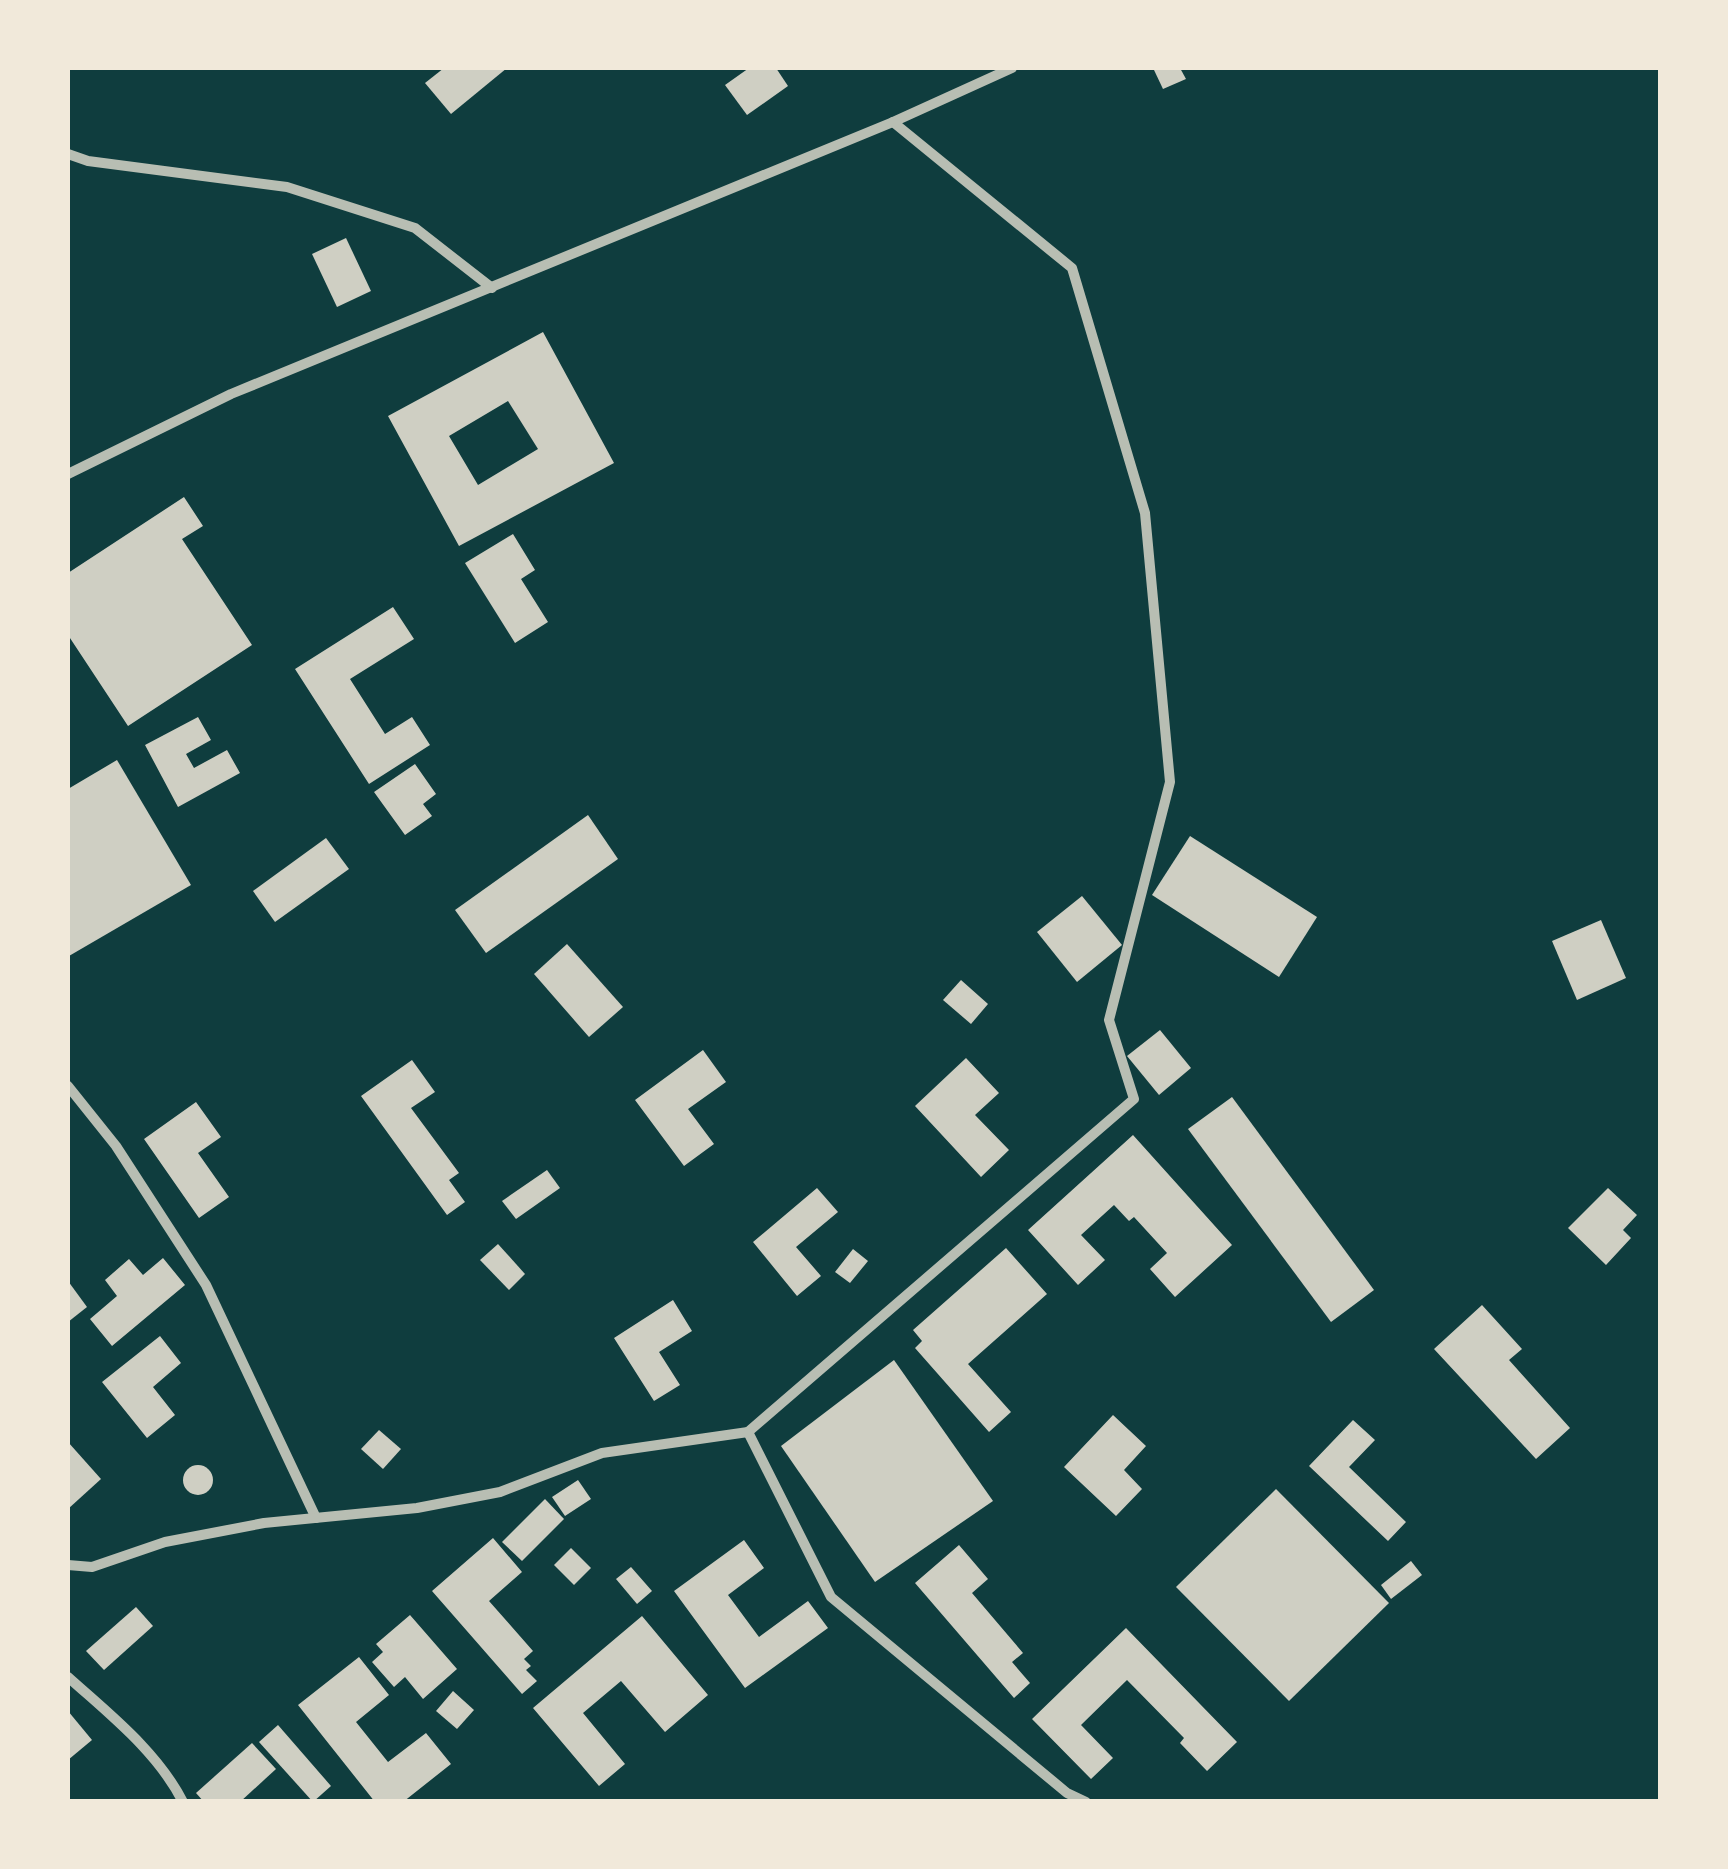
<svg xmlns="http://www.w3.org/2000/svg" width="1728" height="1869" viewBox="0 0 1728 1869" font-family="'Crimson Pro',serif">
<style>
.building{fill:#cfcfc3;fill-rule:evenodd}
.lines{fill:none;stroke-linecap:round;stroke-linejoin:round}
.minor{stroke:#b8beb3;stroke-width:10}
</style>
<rect width="100%" height="100%" fill="#0f3d3e"/>
<g class="building">
<polygon points="444,68 507,68 451,114 425,83"/>
<polygon points="749,68 776,68 788,86 747,115 725,85"/>
<polygon points="1160,68 1180,68 1186,79 1163,89 1154,70"/>
<polygon points="346,238 371,291 337,307 312,254"/>
<path d="M543 332 614 463 459 546 388 416ZM508 401 538 449 478 485 449 436Z"/>
<polygon points="184,497 203,526 182,539 252,645 128,726 68,635 68,573"/>
<polygon points="513,534 535,570 521,579 548,622 515,643 465,563"/>
<polygon points="393,607 414,639 350,679 385,734 412,717 430,745 369,784 295,669"/>
<polygon points="198,717 211,740 186,754 194,768 227,750 240,773 178,807 145,745"/>
<polygon points="117,760 191,885 69,956 68,789"/>
<polygon points="415,764 436,794 423,804 432,816 405,835 374,792"/>
<polygon points="588,815 618,859 486,953 455,910"/>
<polygon points="1190,836 1317,917 1279,977 1152,895"/>
<polygon points="326,838 349,869 275,922 253,891"/>
<polygon points="1082,896 1122,945 1077,982 1037,932"/>
<polygon points="1601,920 1626,978 1577,1000 1552,941"/>
<polygon points="567,944 623,1007 589,1037 534,974"/>
<polygon points="961,980 988,1004 971,1024 943,1000"/>
<polygon points="1160,1030 1191,1068 1159,1095 1127,1056"/>
<polygon points="703,1050 726,1082 688,1109 714,1144 684,1166 635,1100"/>
<polygon points="966,1058 999,1093 975,1115 1009,1150 981,1177 915,1106"/>
<polygon points="412,1060 435,1092 411,1108 459,1173 449,1180 465,1202 447,1215 361,1096"/>
<polygon points="1232,1097 1374,1290 1331,1322 1188,1129"/>
<polygon points="196,1102 221,1137 198,1153 229,1197 199,1218 144,1139"/>
<polygon points="1133,1135 1232,1245 1175,1297 1150,1269 1167,1253 1134,1217 1129,1221 1114,1205 1081,1235 1105,1260 1078,1285 1028,1230"/>
<polygon points="547,1170 560,1188 516,1219 502,1201"/>
<polygon points="817,1188 838,1212 796,1247 821,1276 797,1296 753,1242"/>
<polygon points="1608,1188 1637,1215 1623,1230 1631,1238 1606,1265 1568,1228"/>
<polygon points="498,1244 525,1274 509,1290 480,1260"/>
<polygon points="1006,1248 1047,1294 968,1364 1011,1412 989,1432 915,1348 922,1341 913,1330"/>
<polygon points="853,1249 868,1261 850,1283 835,1272"/>
<polygon points="163,1258 185,1285 112,1346 90,1319 117,1296 105,1280 129,1259 143,1275"/>
<polygon points="68,1281 87,1307 68,1322"/>
<polygon points="673,1300 692,1331 659,1352 680,1385 654,1401 614,1338"/>
<polygon points="1482,1305 1522,1349 1509,1360 1570,1428 1536,1459 1434,1349"/>
<polygon points="160,1336 181,1363 153,1387 175,1415 147,1438 102,1382"/>
<polygon points="894,1360 993,1501 875,1582 781,1446"/>
<polygon points="1113,1415 1146,1446 1124,1470 1142,1489 1116,1516 1064,1467"/>
<polygon points="1353,1420 1375,1440 1349,1467 1406,1522 1388,1541 1309,1466"/>
<polygon points="379,1430 401,1449 383,1469 361,1449"/>
<polygon points="68,1442 101,1479 68,1509"/>
<circle cx="198" cy="1480" r="15"/>
<polygon points="578,1480 591,1499 565,1516 552,1497"/>
<polygon points="1276,1489 1389,1603 1289,1701 1176,1587"/>
<polygon points="545,1499 564,1519 522,1561 502,1542"/>
<polygon points="493,1538 522,1572 489,1601 533,1651 524,1659 531,1666 526,1670 537,1681 522,1694 432,1591"/>
<polygon points="744,1540 764,1568 728,1595 759,1637 808,1601 828,1628 745,1688 674,1591"/>
<polygon points="959,1545 988,1579 972,1593 1023,1653 1012,1662 1030,1683 1014,1698 915,1583"/>
<polygon points="571,1548 591,1568 574,1585 554,1565"/>
<polygon points="1411,1561 1422,1575 1391,1599 1381,1585"/>
<polygon points="631,1567 652,1591 637,1604 616,1579"/>
<polygon points="136,1607 153,1626 104,1670 86,1651"/>
<polygon points="410,1615 457,1669 423,1699 405,1677 394,1687 372,1662 383,1652 376,1644"/>
<polygon points="642,1616 708,1695 665,1732 621,1681 583,1713 625,1764 599,1786 533,1708"/>
<polygon points="1126,1628 1237,1742 1207,1771 1180,1743 1184,1738 1127,1680 1081,1725 1113,1758 1091,1779 1032,1719"/>
<polygon points="359,1657 389,1695 356,1722 388,1762 426,1733 451,1764 403,1802 375,1802 298,1705"/>
<polygon points="453,1691 474,1710 457,1729 436,1711"/>
<polygon points="68,1711 92,1740 68,1760"/>
<polygon points="278,1725 331,1786 313,1802 259,1742"/>
<polygon points="252,1743 276,1769 240,1802 204,1802 196,1793"/>
</g>
<g class="lines">
<g class="minor">
<polyline points="893,122 1072,268 1145,513 1170,782 1109,1020 1134,1099 748,1432 831,1597 1067,1793 1086,1802"/>
<polyline points="68,154 88,161 287,187 415,228 492,288"/>
<polyline points="68,474 231,394 893,122 1012,68"/>
<polyline points="68,1086 116,1146 206,1285 316,1518"/>
<polyline points="68,1565 92,1567 165,1542 264,1523 417,1508 500,1492 602,1453 748,1432"/>
<path d="M68 1677C109 1714 157 1751 183 1802"/>
</g>
</g>
<rect width="1728" height="1869" fill="none" stroke="#f1e9da" stroke-width="140"/>
</svg>
